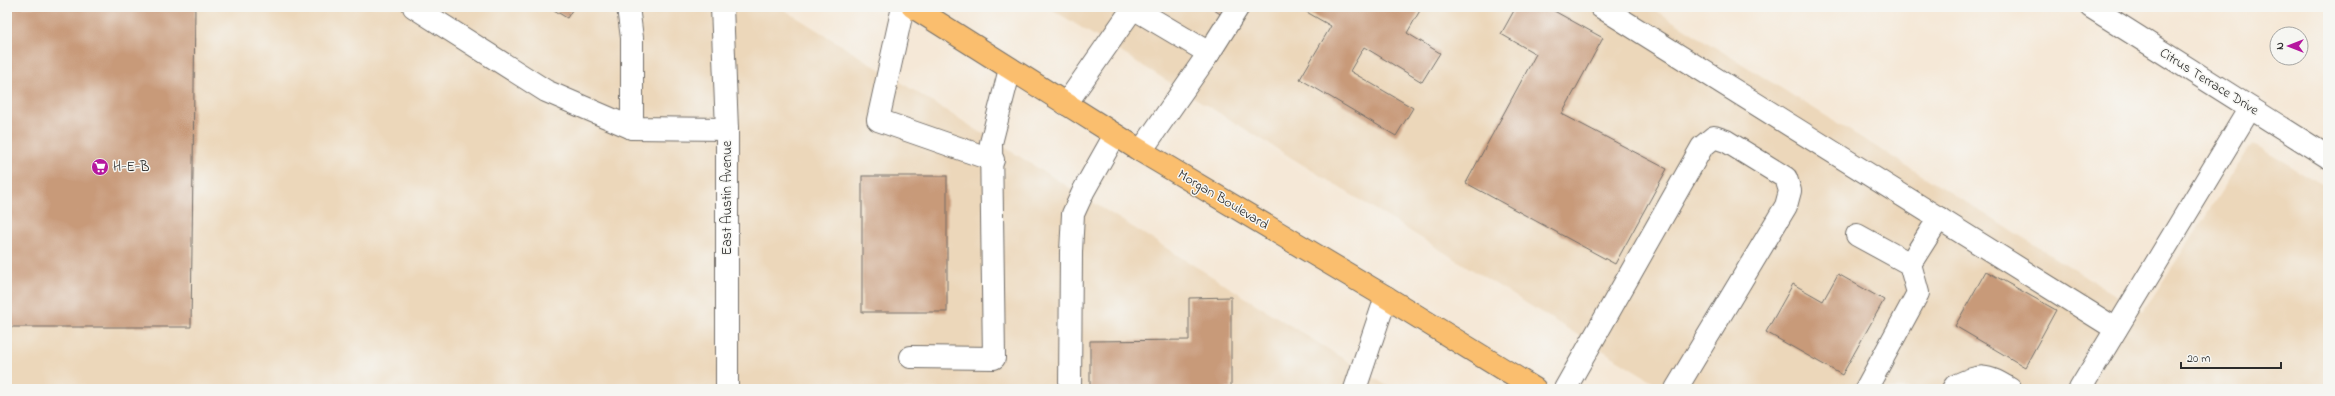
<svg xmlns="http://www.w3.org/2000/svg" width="2335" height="396" viewBox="0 0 2335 396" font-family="'Indie Flower',sans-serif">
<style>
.built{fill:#ecd7ba}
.building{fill:#c89a79}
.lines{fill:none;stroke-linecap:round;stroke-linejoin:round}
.minor-casing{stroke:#726d67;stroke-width:24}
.major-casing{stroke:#726d67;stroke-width:24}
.minor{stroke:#fff;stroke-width:22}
.major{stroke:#fabe6e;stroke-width:22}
.labels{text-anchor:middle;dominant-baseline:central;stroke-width:3;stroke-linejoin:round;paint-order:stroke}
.street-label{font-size:14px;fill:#2b2b2b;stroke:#f6f6f2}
.poi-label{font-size:14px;fill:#2b2b2b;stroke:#f6f6f2;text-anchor:start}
</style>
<rect width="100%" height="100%" fill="#f6f6f2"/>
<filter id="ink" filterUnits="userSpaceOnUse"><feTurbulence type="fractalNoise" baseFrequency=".025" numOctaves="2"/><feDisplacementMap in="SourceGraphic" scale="8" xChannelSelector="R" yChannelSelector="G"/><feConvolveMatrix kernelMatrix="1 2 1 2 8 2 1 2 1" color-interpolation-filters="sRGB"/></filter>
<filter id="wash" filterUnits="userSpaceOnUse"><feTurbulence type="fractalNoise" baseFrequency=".012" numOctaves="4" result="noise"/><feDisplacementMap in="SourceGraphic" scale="16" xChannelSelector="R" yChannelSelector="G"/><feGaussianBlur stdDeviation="0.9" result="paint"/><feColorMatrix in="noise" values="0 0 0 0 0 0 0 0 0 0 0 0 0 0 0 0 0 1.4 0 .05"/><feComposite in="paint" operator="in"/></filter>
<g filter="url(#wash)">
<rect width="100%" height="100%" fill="#f5e8d7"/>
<g class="built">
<polygon points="7,7 780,7 1392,389 7,389"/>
<polygon points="1048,7 1650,7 2143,312 2252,144 2328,187 2328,389 1665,389"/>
</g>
<g id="blocks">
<g class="building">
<polygon points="7,7 195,7 191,327 7,327"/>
<polygon points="549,7 574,7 567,18"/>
<polygon points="1209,7 1227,7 1222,15"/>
<polygon points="1298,7 1422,7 1407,33 1440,53 1422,82 1364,47 1350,71 1413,108 1396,136 1300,79 1331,26"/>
<polygon points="1516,7 1547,7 1603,38 1562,114 1667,169 1615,264 1466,183 1536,54 1501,34"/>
<rect x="862" y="176" width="85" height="136"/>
<polygon points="1986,271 2056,310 2025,367 1955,326"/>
<polygon points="1838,274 1884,300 1842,375 1766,332 1793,284 1823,301"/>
<polygon points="1231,297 1231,389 1090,389 1090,341 1189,340 1189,298"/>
</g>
</g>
</g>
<g filter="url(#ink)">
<use href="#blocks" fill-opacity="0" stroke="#726d67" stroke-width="1"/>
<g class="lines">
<g class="minor-casing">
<g id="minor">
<polyline points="414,7 546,91 632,128 727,129"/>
<polyline points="628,7 632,38 632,128"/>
<polyline points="722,7 727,129 727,389"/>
<polyline points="903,7 878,120 993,160"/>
<polyline points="1601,7 2116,329"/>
<polyline points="2091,7 2328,157"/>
<polyline points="1209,53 1238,7"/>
<polyline points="1066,104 1133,8 1209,53 1141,151"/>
<polyline points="1857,235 1910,264 1918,293 1866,389"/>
<polyline points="1910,264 1939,218"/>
<polyline points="911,357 994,358 991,143 1010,69"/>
<polyline points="1070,389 1071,252 1073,214 1084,190 1115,135"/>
<polyline points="1355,389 1386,297"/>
<polyline points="1565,389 1702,147 1714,137 1726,141 1786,178 1790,191 1786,206 1676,389"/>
<path d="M1953 389 1955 386C1981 374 1985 374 2010 389"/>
<polyline points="2080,389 2250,108"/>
</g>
</g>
<g class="major-casing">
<polyline id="major" points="913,7 1141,151 1386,297 1535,389"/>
</g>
<use href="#minor" class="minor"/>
<use href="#major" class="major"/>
</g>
</g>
<defs>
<g id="supermarket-disc" transform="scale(0.9)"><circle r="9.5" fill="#b5179e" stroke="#f6f6f2"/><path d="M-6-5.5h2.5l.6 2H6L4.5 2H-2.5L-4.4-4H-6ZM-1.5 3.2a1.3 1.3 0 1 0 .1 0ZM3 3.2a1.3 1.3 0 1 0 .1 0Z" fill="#fff"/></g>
</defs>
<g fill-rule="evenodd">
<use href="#supermarket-disc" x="100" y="167"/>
</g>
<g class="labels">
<g class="street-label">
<text transform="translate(2209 82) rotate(32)">Citrus Terrace Drive</text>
<text transform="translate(727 198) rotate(-90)">East Austin Avenue</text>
<text transform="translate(1223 200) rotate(31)">Morgan Boulevard</text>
</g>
<g class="poi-label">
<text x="113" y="167">H-E-B</text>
</g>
</g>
<rect width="2335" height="396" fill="none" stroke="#f6f6f2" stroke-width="24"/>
<g transform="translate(2289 46) rotate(270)"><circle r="19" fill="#f6f6f2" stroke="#a5a5a2"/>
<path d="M0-3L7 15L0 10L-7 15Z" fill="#b5179e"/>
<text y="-6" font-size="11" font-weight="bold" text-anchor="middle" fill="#2b2b2b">N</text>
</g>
<path d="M2181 362v6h100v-6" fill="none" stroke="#2b2b2b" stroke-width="2"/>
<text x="2187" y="362" font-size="12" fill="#2b2b2b" stroke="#f6f6f2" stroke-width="3" paint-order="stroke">20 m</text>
</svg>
